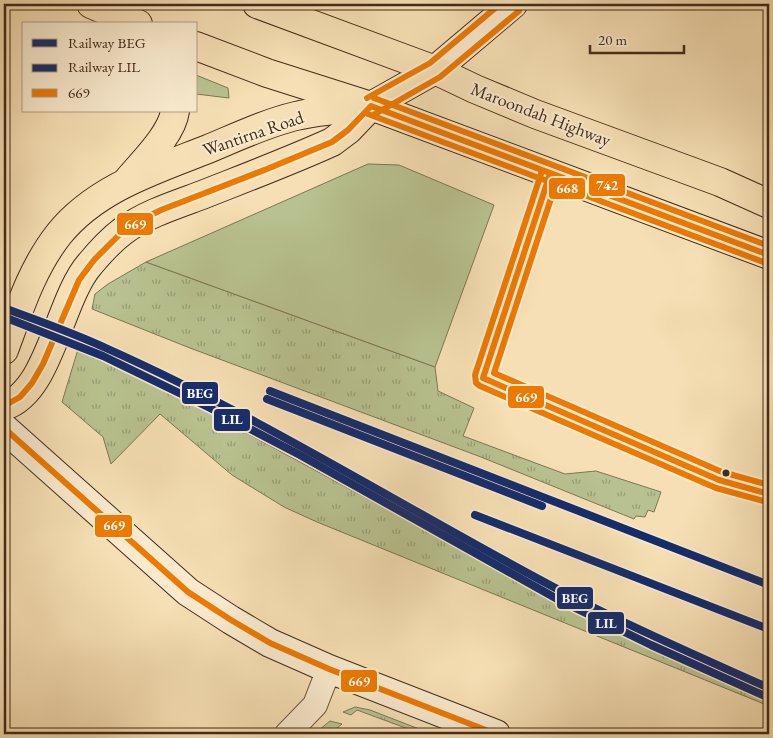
<svg xmlns="http://www.w3.org/2000/svg" width="773" height="738" viewBox="0 0 773 738" font-family="'EB Garamond',serif">
<style>
.grass{fill:url(#grass-tufts);stroke:#7e7654}
.green{fill:#b8c290;stroke:#7e7654}
.lines{fill:none;stroke-linecap:round;stroke-linejoin:round}
.lane-casing{stroke:#70583f;stroke-width:15}
.street-casing{stroke:#70583f;stroke-width:26}
.secondary-casing{stroke:#442b18;stroke-width:30}
.primary-casing{stroke:#442b18;stroke-width:30}
.highway-casing{stroke:#442b18;stroke-width:30}
.lane{stroke:#f9eace;stroke-width:12}
.street{stroke:#f9eace;stroke-width:24}
.secondary{stroke:#f9eace;stroke-width:28}
.primary{stroke:#f6dfb4;stroke-width:28}
.highway{stroke:#f6dfb4;stroke-width:28}
.bus-1-casing{stroke:#f9eace;stroke-width:10}
.bus-2-casing{stroke:#f9eace;stroke-width:10}
.bus-3-casing{stroke:#f9eace;stroke-width:10}
.bus-1{stroke:#ec7902;stroke-width:6}
.bus-2{stroke:#ec7902;stroke-width:6}
.bus-3{stroke:#ec7902;stroke-width:6}
.rail-1-casing{stroke:#f9eace;stroke-width:11}
.rail-2-casing{stroke:#f9eace;stroke-width:11}
.rail-1{stroke:#152c6b;stroke-width:8}
.rail-2{stroke:#152c6b;stroke-width:8}
.bus-dot{fill:#442b18;stroke:#f9eace;stroke-width:2}
.labels{text-anchor:middle;dominant-baseline:central;stroke-width:4;stroke-linejoin:round;paint-order:stroke}
.street-label{font-size:18px;fill:#442b18;stroke:#f9eace}
.line-badge{stroke:#f9eace;stroke-width:2}
.badge-label{font-size:14px;text-anchor:middle;font-weight:bold;fill:#fff}
</style>
<defs>
<pattern id="grass-tufts" width="24" height="20" patternUnits="userSpaceOnUse" patternTransform="scale(1.25)"><rect width="24" height="20" fill="#b8c290"/><path d="M3 7l-1-3M5 7V3M7 7l1-3M15 17l-1-3M17 17v-4M19 17l1-3" fill="none" stroke="#979e75"/></pattern>
</defs>
<rect width="100%" height="100%" fill="#f6dfb4"/>
<filter id="stains"><feTurbulence type="fractalNoise" baseFrequency=".004" numOctaves="4"/><feColorMatrix values="0 0 0 0 .2 0 0 0 0 .09 0 0 0 0 .02 0 0 0 .5 -.17"/></filter>
<radialGradient id="worn" r=".72"><stop offset=".6" stop-color="#630" stop-opacity="0"/><stop offset="1" stop-color="#630" stop-opacity=".3"/></radialGradient>
<g class="grass">
<polygon points="146,262 435,367 438,391 474,408 463,436 565,474 596,471 661,492 654,512 648,510 645,517 636,516 634,519 481,457 190,348 92,309 95,294 108,284"/>
<polygon points="79,346 169,391 558,602 648,646 769,700 769,706 317,522 284,507 232,475 160,414 111,464 103,437 62,402"/>
<polygon points="355,707 370,710 432,734 422,734 357,710 351,715 343,712"/>
<polygon points="330,721 342,724 330,734 314,734"/>
</g>
<g class="green">
<polygon points="196,75 228,88 229,98 196,94"/>
<polygon points="368,164 399,165 494,205 435,367 146,262"/>
</g>
<g class="lines">
<g class="lane-casing">
<polyline id="lane" points="550,174 483,378 719,480 769,494"/>
</g>
<g class="street-casing">
<polyline id="street" points="287,734 315,705 329,669"/>
</g>
<g class="secondary-casing">
<g id="secondary">
<polyline points="435,70 513,4"/>
<polyline points="4,428 188,592 231,620 270,643 329,669 496,734"/>
</g>
</g>
<g class="primary-casing">
<g id="primary">
<path d="M128 180C143 162 172 134 175 111"/>
<path d="M4 350C19 310 32 268 59 234 96 188 155 170 208 149 237 137 266 123 296 116 321 110 346 109 371 106"/>
<path d="M4 406C50 392 59 299 90 264 100 252 111 240 123 231 146 214 175 205 202 195 245 178 290 161 332 142L348 130 371 106 435 70"/>
</g>
</g>
<g class="highway-casing">
<g id="highway">
<polyline points="91,4 138,24"/>
<polyline points="257,4 435,70 475,89 535,114 720,182 769,204"/>
<polyline points="196,46 267,73 371,106 769,255"/>
</g>
</g>
<use href="#lane" class="lane"/>
<use href="#street" class="street"/>
<use href="#secondary" class="secondary"/>
<use href="#primary" class="primary"/>
<use href="#highway" class="highway"/>
<g class="bus-1-casing">
<g id="bus-1">
<polyline points="550,174 483,378 719,480 769,494"/>
<polyline points="4,406 20,397 32,383 43,364 79,280 94,260 119,235 141,220 161,210 267,169 332,142 348,130 371,106 769,255"/>
<polyline points="4,428 188,592 231,620 270,643 329,669 496,734"/>
</g>
</g>
<g class="bus-2-casing">
<g id="bus-2">
<polyline points="368,114 766,263"/>
<polyline points="375,114 440,77 519,11"/>
<polyline points="542,171 475,375 476,383 480,386 716,488 767,502"/>
</g>
</g>
<g class="bus-3-casing">
<g id="bus-3">
<polyline points="367,98 430,63 500,4"/>
<polyline points="374,98 769,246"/>
<polyline points="558,177 494,373 722,472 769,485"/>
</g>
</g>
<use href="#bus-1" class="bus-1"/>
<use href="#bus-2" class="bus-2"/>
<use href="#bus-3" class="bus-3"/>
<g class="rail-1-casing">
<g id="rail-1">
<path d="M4 308C39 321 74 333 108 349 265 419 411 512 563 592 630 627 700 657 769 688"/>
<polyline points="270,391 769,585"/>
</g>
</g>
<g class="rail-2-casing">
<g id="rail-2">
<polyline points="4,317 103,356 210,408 300,455 559,600 651,645 765,696"/>
<polyline points="267,399 542,506"/>
<polyline points="475,515 766,628"/>
</g>
</g>
<use href="#rail-1" class="rail-1"/>
<use href="#rail-2" class="rail-2"/>
</g>
<circle class="bus-dot" cx="726" cy="473" r="4.5"/>
<g class="labels">
<g class="street-label">
<text transform="translate(541 114) rotate(21)">Maroondah Highway</text>
<text transform="translate(253 133) rotate(-19)">Wantirna Road</text>
</g>
</g>
<g class="line-badge">
<rect x="588" y="173" width="38" height="24" rx="5" fill="#ec7902"/>
<rect x="548" y="177" width="38" height="23" rx="5" fill="#ec7902"/>
<rect x="116" y="212" width="38" height="24" rx="5" fill="#ec7902"/>
<rect x="181" y="381" width="38" height="24" rx="5" fill="#152c6b"/>
<rect x="507" y="385" width="38" height="24" rx="5" fill="#ec7902"/>
<rect x="213" y="408" width="38" height="24" rx="5" fill="#152c6b"/>
<rect x="94" y="514" width="39" height="24" rx="5" fill="#ec7902"/>
<rect x="556" y="586" width="38" height="24" rx="5" fill="#152c6b"/>
<rect x="587" y="611" width="38" height="24" rx="5" fill="#152c6b"/>
<rect x="340" y="669" width="38" height="24" rx="5" fill="#ec7902"/>
</g>
<g class="badge-label">
<text x="607" y="190">742</text>
<text x="567" y="193">668</text>
<text x="135" y="229">669</text>
<text x="200" y="398">BEG</text>
<text x="526" y="402">669</text>
<text x="232" y="424">LIL</text>
<text x="114" y="530">669</text>
<text x="575" y="603">BEG</text>
<text x="606" y="628">LIL</text>
<text x="359" y="686">669</text>
</g>
<rect width="773" height="738" fill="none" stroke="#f6dfb4" stroke-width="20"/>
<rect x="5" y="5" width="763" height="728" fill="none" stroke="#442b18" stroke-width="2.5"/>
<rect x="10" y="10" width="753" height="718" fill="none" stroke="#442b18"/>
<rect x="22" y="22" width="175" height="90" fill="#f9eace" stroke="#b19e85"/>
<rect x="32" y="39" width="25" height="8" fill="#152c6b" stroke="#b19e85"/>
<text x="68" y="48" font-size="15" fill="#442b18">Railway BEG</text>
<rect x="32" y="64" width="25" height="8" fill="#152c6b" stroke="#b19e85"/>
<text x="68" y="72" font-size="15" fill="#442b18">Railway LIL</text>
<rect x="32" y="89" width="25" height="8" fill="#ec7902" stroke="#b19e85"/>
<text x="68" y="98" font-size="15" fill="#442b18">669</text>
<path d="M590 45v8h94v-8" fill="none" stroke="#442b18" stroke-width="2.5"/>
<text x="598" y="45" font-size="15" fill="#442b18" stroke="#f9eace" stroke-width="4" paint-order="stroke">20 m</text>
<rect width="100%" height="100%" filter="url(#stains)"/>
<rect width="100%" height="100%" fill="url(#worn)"/>
</svg>
